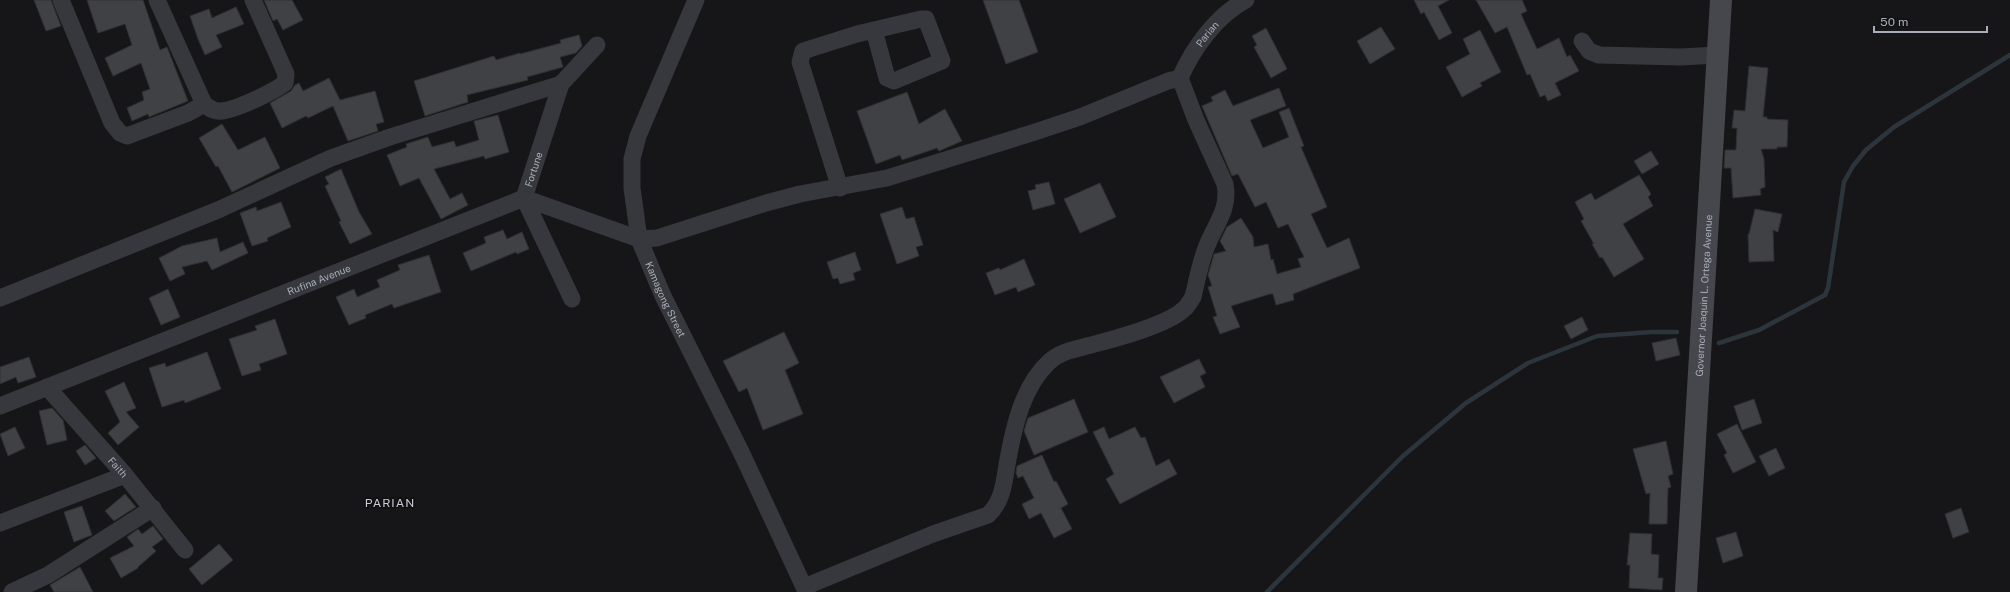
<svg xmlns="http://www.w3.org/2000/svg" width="2010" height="592" viewBox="0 0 2010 592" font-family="'Public Sans',sans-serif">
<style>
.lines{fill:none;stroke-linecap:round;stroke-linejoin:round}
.stream{stroke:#2c353c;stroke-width:4.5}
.building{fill:#404145;stroke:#303034}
.minor{stroke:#37383d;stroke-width:17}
.secondary{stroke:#45474d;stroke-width:22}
.labels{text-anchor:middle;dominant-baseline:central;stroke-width:4;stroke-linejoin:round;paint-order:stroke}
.street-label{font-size:10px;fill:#a8adb8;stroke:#111113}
.quarter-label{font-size:12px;letter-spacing:1px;fill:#c9ccd4;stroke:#111113}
</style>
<rect width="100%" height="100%" fill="#161618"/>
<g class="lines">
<g class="stream">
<polyline points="1719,343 1759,330 1825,295 1828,288 1844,182 1853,166 1866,150 1894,127 2010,55"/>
<polyline points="1267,592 1403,456 1466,403 1528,363 1597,336 1652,332 1677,332"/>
</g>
</g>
<g class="building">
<polygon points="34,0 51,0 61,26 46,31"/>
<polygon points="87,0 143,0 160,50 167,47 188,101 149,117 148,114 132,121 127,108 144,100 142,92 150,89 141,63 113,76 105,58 132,45 125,24 98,33"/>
<polygon points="264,0 292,0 303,20 283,30 277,19 273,21"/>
<polygon points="983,0 1019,0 1038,52 1006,64"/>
<polygon points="1414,0 1449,0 1438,6 1452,33 1439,40 1424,12 1421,14"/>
<polygon points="1476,0 1522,0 1527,11 1521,14 1537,49 1559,38 1567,57 1570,55 1579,71 1555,83 1561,95 1548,101 1545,95 1540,97 1530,74 1527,75 1507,27 1495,33"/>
<polygon points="236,7 244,24 216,35 222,47 205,55 198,39 190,16 209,9 212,18"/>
<polygon points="1381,27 1395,49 1370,64 1357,41"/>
<polygon points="1266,28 1287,69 1271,78 1254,47 1257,45 1252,36"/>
<polygon points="1480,30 1501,72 1480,83 1482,86 1462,97 1446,67 1470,54 1463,39"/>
<polygon points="579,35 582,46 576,53 560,57 563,67 527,77 528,80 467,95 468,102 425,116 414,81 494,56 496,60 520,53 520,54 561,43 560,40"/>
<polygon points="1749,66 1768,68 1763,117 1767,117 1767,119 1788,120 1787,147 1777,147 1777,149 1761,149 1764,159 1765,187 1760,189 1761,195 1733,198 1731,168 1724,168 1725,150 1736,150 1737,128 1732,128 1734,110 1745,111"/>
<polygon points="329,78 340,100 375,91 384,122 376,124 378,131 348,141 333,106 308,118 306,116 282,128 270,103 291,91 295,85 299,83 303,91"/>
<polygon points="1279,88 1286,106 1250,120 1263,148 1289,137 1279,112 1289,108 1304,146 1301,147 1327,207 1311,214 1327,248 1349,238 1360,268 1293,294 1294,300 1276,305 1273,294 1270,294 1231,306 1240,327 1220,334 1213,317 1217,316 1208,287 1212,286 1208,275 1214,254 1226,251 1220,241 1227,227 1241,218 1253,237 1254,247 1268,244 1271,260 1273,259 1277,274 1301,267 1298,259 1304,257 1288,224 1278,228 1266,202 1255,207 1238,174 1232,176 1202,106 1213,101 1211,97 1225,90 1233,106"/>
<polygon points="907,92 919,124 945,109 962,141 939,151 937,148 902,160 900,155 876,164 857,111"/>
<polygon points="498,115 509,152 485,159 484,156 434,169 450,199 462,193 468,205 441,219 419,178 400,186 387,155 407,147 406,144 428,137 432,147 454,141 456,147 479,140 474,121"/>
<polygon points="222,124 238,150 265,137 280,168 232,192 218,166 216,167 199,138"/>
<polygon points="1651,151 1659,164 1642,174 1634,161"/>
<polygon points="341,169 359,212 372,234 350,244 339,222 341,221 325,186 329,184 325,177"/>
<polygon points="1639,175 1651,194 1648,197 1653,206 1623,224 1644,259 1614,277 1602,257 1600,258 1592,244 1594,244 1581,221 1584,219 1575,202 1591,193 1595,200"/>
<polygon points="1049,182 1055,204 1033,210 1028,191 1036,189 1035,185"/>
<polygon points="1100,183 1116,217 1080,233 1064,199"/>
<polygon points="281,202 291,227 267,238 268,241 252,246 240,213 256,207 257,211"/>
<polygon points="902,207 906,219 914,217 923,245 916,247 919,256 897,264 880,214"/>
<polygon points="1755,209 1782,214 1778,232 1773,230 1774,261 1749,262 1748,234 1749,234"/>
<polygon points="503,230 507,239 522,232 529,249 517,254 516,252 471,271 463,253 486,243 484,237"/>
<polygon points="217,238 220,252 243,242 248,253 212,270 207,261 182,267 185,274 170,281 159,258 182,246"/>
<polygon points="855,252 861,270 853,273 855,280 840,284 838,278 833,279 827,262"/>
<polygon points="429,255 441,292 394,308 392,304 365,315 366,318 349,325 336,297 354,289 357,297 380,287 377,280 400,270 398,265"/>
<polygon points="1024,259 1035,285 1018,292 1016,287 995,295 986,273 999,268 1000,270"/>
<polygon points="168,289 180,317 161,325 149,298"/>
<polygon points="1582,317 1588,330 1571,339 1564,326"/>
<polygon points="275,319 287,354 259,364 261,370 242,376 229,339 257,330 255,326"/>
<polygon points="784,332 799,363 785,370 803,414 763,430 747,388 739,392 723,361"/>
<polygon points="1676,338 1680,355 1656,361 1652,343"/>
<polygon points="207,352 221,389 185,403 184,400 162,407 149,368 165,363 166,367"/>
<polygon points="29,357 36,377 18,383 16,377 0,384 0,367"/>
<polygon points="1199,359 1206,373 1200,376 1205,387 1174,403 1160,377"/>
<polygon points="124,382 136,408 126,412 139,427 118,445 108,433 120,422 105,391"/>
<polygon points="1074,399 1088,432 1034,455 1024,431 1028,418"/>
<polygon points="1754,399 1762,423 1742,430 1734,406"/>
<polygon points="52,408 63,420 67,440 47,445 39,411"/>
<polygon points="1737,424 1756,462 1733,473 1724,455 1727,453 1717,434"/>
<polygon points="15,427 25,448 8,456 0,434"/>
<polygon points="1104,427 1109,439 1135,427 1141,438 1145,437 1156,466 1169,459 1177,474 1120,504 1106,479 1114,474 1093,432"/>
<polygon points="1666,441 1673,474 1668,476 1671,487 1668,488 1667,524 1649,524 1650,493 1646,494 1633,449"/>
<polygon points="85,445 96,458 85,465 76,451"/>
<polygon points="1776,448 1785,468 1769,476 1759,456"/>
<polygon points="1042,455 1054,482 1056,481 1068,504 1061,508 1072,529 1054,538 1041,513 1029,519 1022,504 1034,498 1023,476 1018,478 1016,473 1017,466"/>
<polygon points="125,494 136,507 114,521 105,511"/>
<polygon points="82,506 92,535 74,542 64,512"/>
<polygon points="1961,508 1969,532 1953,538 1945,514"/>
<polygon points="153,526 163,539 152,547 156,551 138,567 138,568 121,578 110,558 134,546 127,537 138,529 142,534"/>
<polygon points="1736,532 1743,556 1723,563 1716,538"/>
<polygon points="1630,533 1652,534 1651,554 1659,555 1658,578 1663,578 1662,590 1629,588 1630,565 1627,565"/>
<polygon points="219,544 233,560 202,585 189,569"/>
<polygon points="80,567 93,592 54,592 50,585"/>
</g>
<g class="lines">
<g class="minor">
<path d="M61 0 112 123 120 133 127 136 188 113 204 104C209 108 214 112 221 111 236 110 273 92 285 83L286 74 253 0"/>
<polyline points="157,0 204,104"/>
<path id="s1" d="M696 0 638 136 632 159V188L639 239 663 296 742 454 804 587"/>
<polyline points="1582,41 1589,51 1599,55 1680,57 1718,55"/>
<path id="s2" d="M1180 78C1193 48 1217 15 1246 0"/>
<polyline points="840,188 800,62 803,51 857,34 921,19 926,19 942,61 894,81 887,78 874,30"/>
<polyline points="0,298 218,210 331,158 390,137 561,84"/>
<path id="s3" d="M572 299 524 198 561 84 597 45"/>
<path id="s4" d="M47 387 125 475 185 550"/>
<path id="s5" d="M0 406 524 198 639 239 657 238 766 203 800 194 887 178 1032 133 1080 117 1168 81 1180 78"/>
<polyline points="0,523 125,475"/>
<polyline points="12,592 48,575 153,508"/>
<path d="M807 592 804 587 933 534 988 515C1004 500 1004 480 1008 459 1014 426 1023 386 1049 362 1061 351 1076 349 1091 345 1114 339 1168 325 1184 309 1188 306 1190 301 1193 297 1197 280 1200 264 1206 248 1215 224 1230 210 1225 184L1196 120 1180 78"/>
</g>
<path class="secondary" id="s6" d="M1686 592 1721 0"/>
</g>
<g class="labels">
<g class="street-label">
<text stroke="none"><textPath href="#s2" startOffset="52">Parian</textPath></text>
<text stroke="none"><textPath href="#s3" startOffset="142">Fortune</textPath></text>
<text stroke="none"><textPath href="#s5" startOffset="343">Rufina Avenue</textPath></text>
<text stroke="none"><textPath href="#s6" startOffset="297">Governor Joaquin L. Ortega Avenue</textPath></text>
<text stroke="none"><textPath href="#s1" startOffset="318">Kamagong Street</textPath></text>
<text stroke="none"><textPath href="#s4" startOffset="107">Faith</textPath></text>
</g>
<g class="quarter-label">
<text x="390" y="503">PARIAN</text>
</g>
</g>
<path d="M1874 26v6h113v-6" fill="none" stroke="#a8adb8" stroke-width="2"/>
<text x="1880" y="26" font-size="12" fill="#a8adb8" stroke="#111113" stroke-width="3" paint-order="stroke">50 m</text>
</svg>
